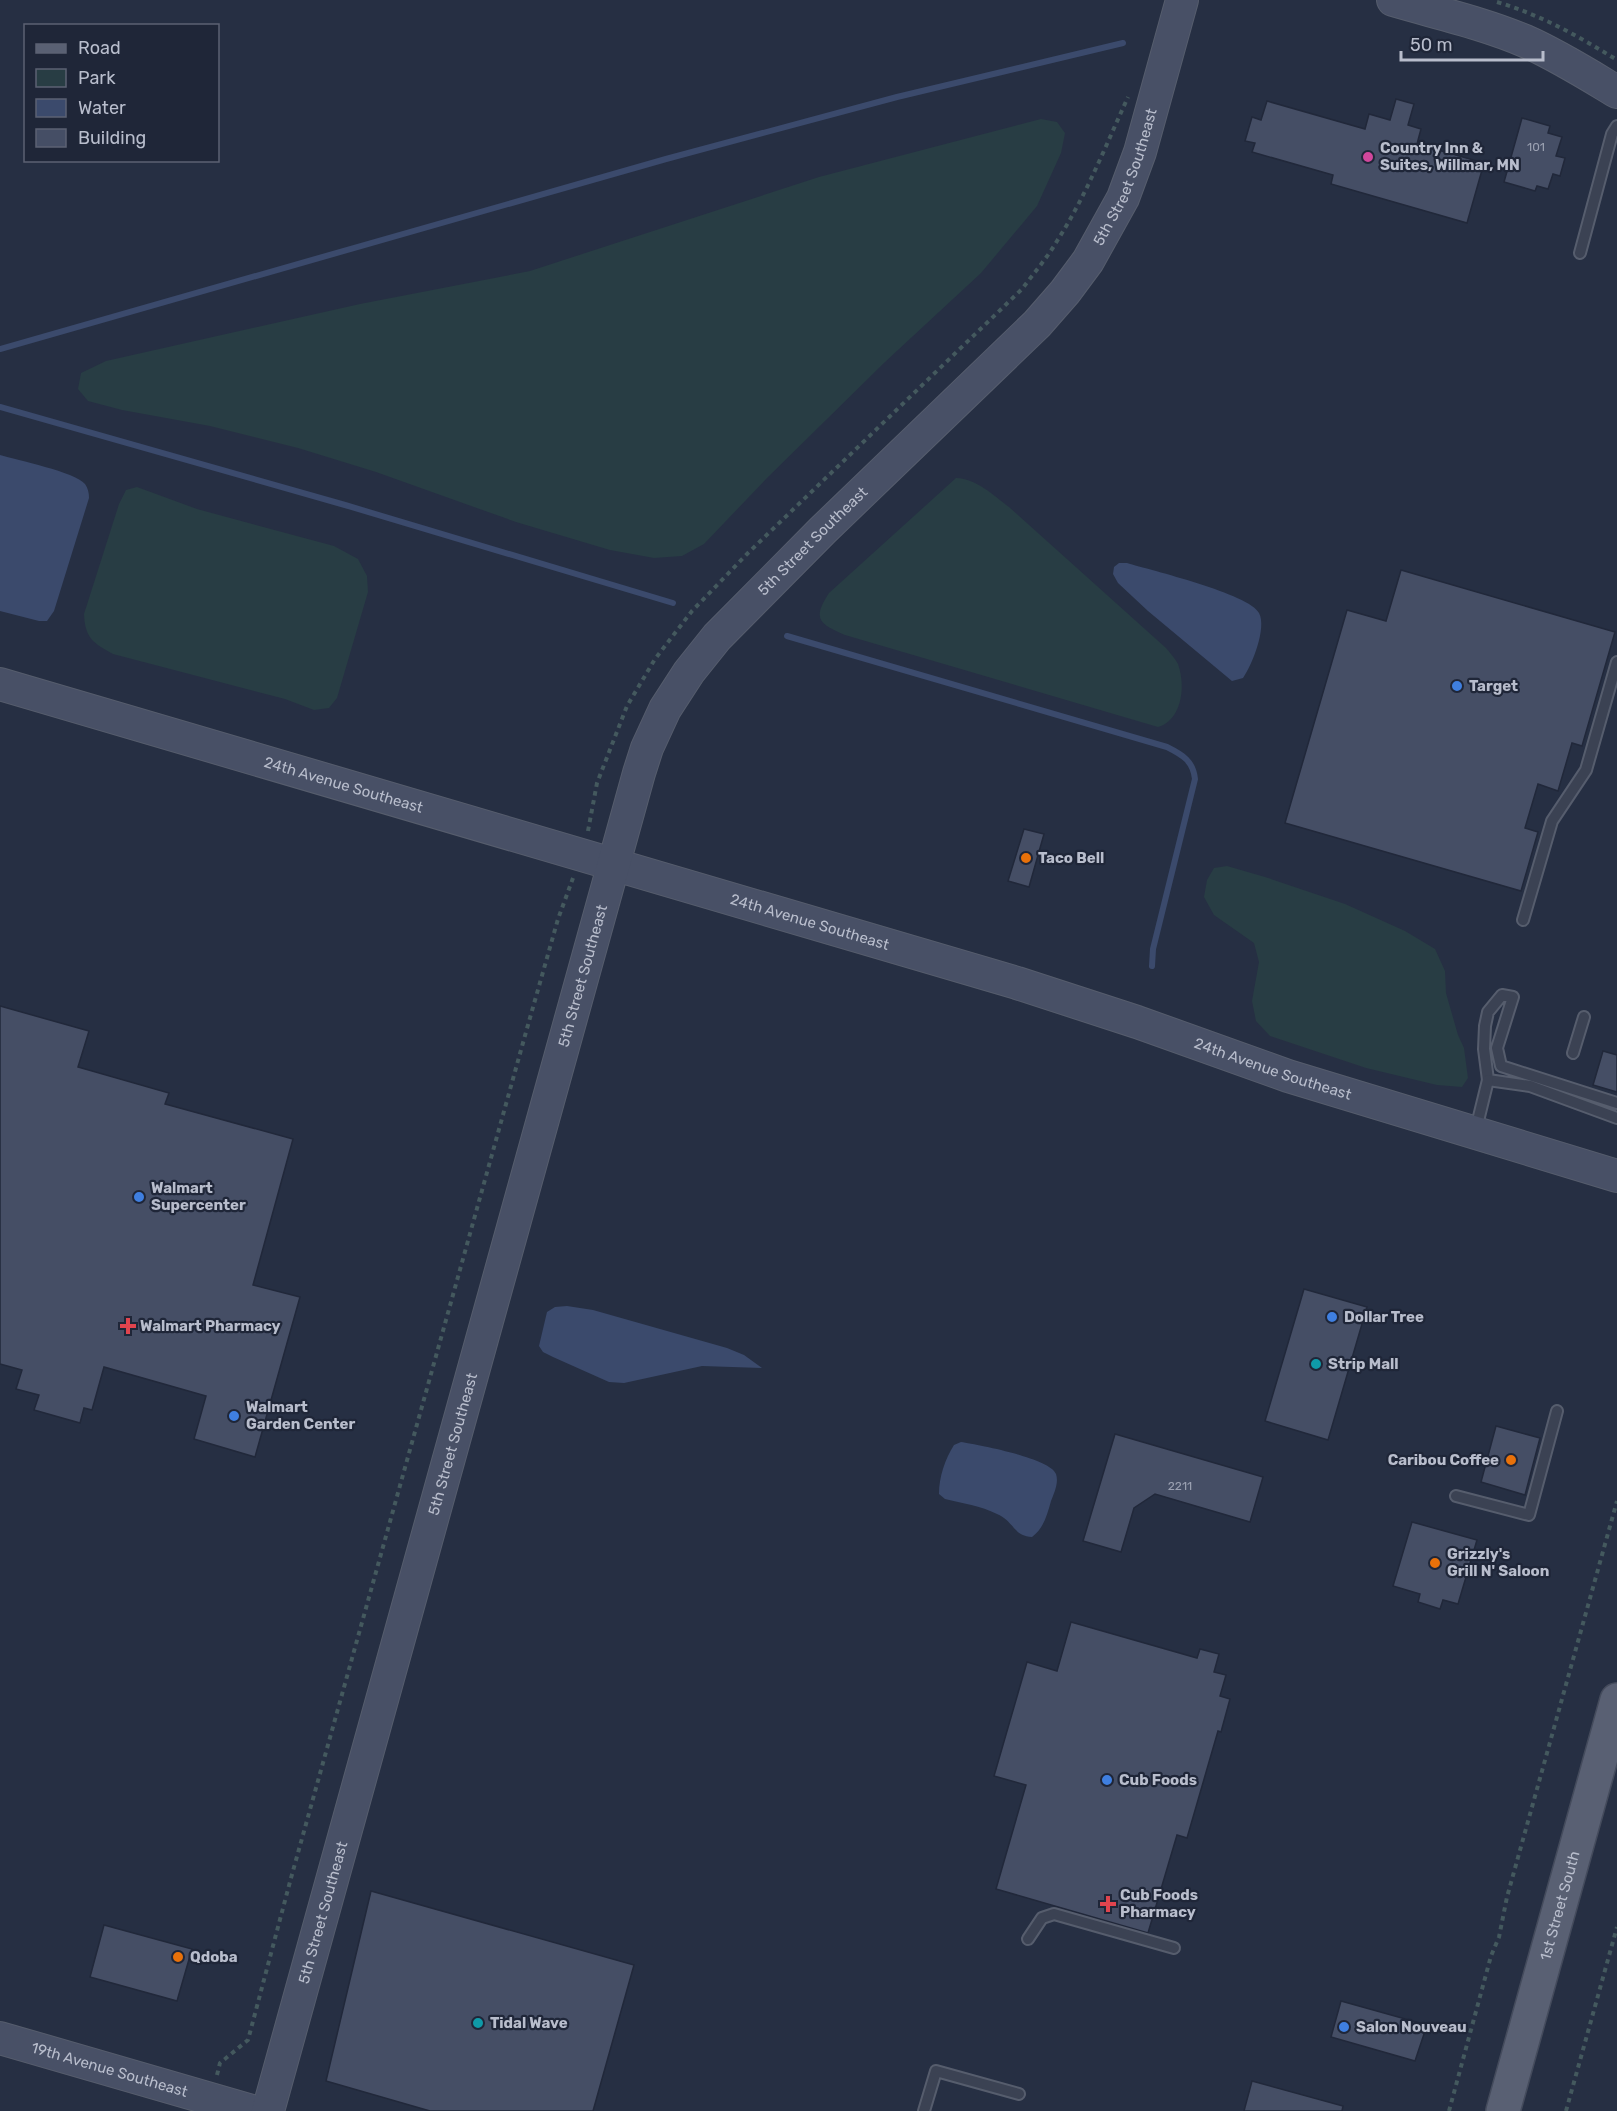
<svg xmlns="http://www.w3.org/2000/svg" width="1617" height="2111" viewBox="0 0 1617 2111" font-family="Rubik,sans-serif">
<style>
.green{fill:#283d44}
.water{fill:#3b4a6c}
.lines{fill:none;stroke-linecap:round;stroke-linejoin:round}
.stream{stroke:#3b4a6c;stroke-width:6}
.building{fill:#454e65;stroke:#21283a;stroke-width:1.5}
.lane-casing{stroke:#565d6d;stroke-width:14}
.secondary-casing{stroke:#565d6d;stroke-width:34}
.primary-casing{stroke:#444b5c;stroke-width:36}
.path{stroke:#44595e;stroke-width:4;stroke-dasharray:4.5 4.5;stroke-linecap:butt}
.lane{stroke:#3b4253;stroke-width:10}
.secondary{stroke:#485066;stroke-width:32}
.primary{stroke:#596073;stroke-width:33}
.hotel-dot{fill:#d1479c;stroke:#1f2638;stroke-width:2}
.shop-dot{fill:#3f7fe0;stroke:#1f2638;stroke-width:2}
.food-dot{fill:#e8710a;stroke:#1f2638;stroke-width:2}
.health-dot{fill:#e0444e;stroke:#1f2638;stroke-width:2}
.culture-dot{fill:#0f9aa8;stroke:#1f2638;stroke-width:2}
.labels{text-anchor:middle;dominant-baseline:central;stroke-width:4.5;stroke-linejoin:round;paint-order:stroke}
.number-label{font-size:12px;fill:#9ba1b2}
.poi-label{font-size:15px;font-weight:bold;fill:#b8bdcc;stroke:#1f2638;text-anchor:start}
.street-label{font-size:15px;fill:#b8bdcc;stroke:#1f2638}
</style>
<rect width="100%" height="100%" fill="#262f43"/>
<g class="green">
<polygon points="1041,119 1057,122 1065,133 1061,153 1037,206 981,273 885,362 767,478 704,544 682,556 654,558 610,550 516,522 376,472 298,448 210,426 122,410 88,401 78,389 81,373 106,361 360,304 530,271 819,177"/>
<path d="M956 478C977 479 993 495 1009 507L1166 648C1170 653 1175 658 1178 664 1186 686 1182 720 1158 727L845 635C819 624 812 619 829 593Z"/>
<path d="M137 487 197 509 334 546 358 559 367 576 368 592 337 698 329 708 314 710 285 699 113 654C93 643 85 638 84 614L119 504 126 490Z"/>
<polygon points="1227,866 1265,877 1345,904 1405,931 1435,949 1445,971 1446,993 1458,1035 1464,1048 1468,1078 1462,1087 1437,1085 1366,1068 1270,1036 1256,1021 1252,1001 1259,962 1254,943 1214,915 1204,897 1207,880 1214,868"/>
</g>
<g class="water">
<path d="M0 455C17 460 75 472 85 484 88 488 89 493 89 498L54 611 47 621H39L0 611Z"/>
<path d="M1119 563H1127C1150 570 1250 594 1259 613 1267 628 1252 665 1243 678L1232 681 1148 611 1118 583 1113 574 1114 567Z"/>
<polygon points="567,1306 593,1310 727,1348 744,1355 762,1368 702,1366 624,1383 609,1382 553,1357 543,1352 539,1346 547,1312 555,1307"/>
<path d="M961 1442C979 1445 1050 1458 1056 1474 1059 1483 1054 1493 1051 1501 1047 1515 1044 1528 1032 1537 1012 1535 1015 1522 997 1514 981 1506 962 1503 945 1499L939 1494C939 1477 945 1459 954 1445Z"/>
</g>
<g class="lines">
<g class="stream">
<polyline points="0,349 666,159 897,97 1123,43"/>
<polyline points="0,407 345,505 673,603"/>
<path d="M787 636 1167 747C1183 755 1193 761 1195 779L1153 949 1152 966"/>
</g>
</g>
<g class="building">
<polygon points="1396,99 1414,104 1408,125 1421,129 1417,144 1484,163 1467,223 1331,184 1333,175 1252,152 1255,143 1245,141 1252,117 1261,120 1267,101 1365,129 1369,114 1390,120"/>
<polygon points="1522,118 1550,126 1548,133 1562,137 1556,156 1565,158 1560,176 1553,174 1548,189 1537,186 1535,191 1504,182"/>
<polygon points="1401,570 1615,632 1582,746 1572,743 1558,791 1538,784 1525,828 1538,832 1521,891 1285,823 1347,610 1386,621"/>
<polygon points="1024,829 1044,834 1029,887 1008,881"/>
<polygon points="0,1006 89,1031 78,1067 169,1093 165,1104 293,1139 253,1285 300,1297 255,1457 194,1439 206,1396 104,1367 92,1410 84,1408 80,1423 34,1410 39,1395 16,1389 22,1370 0,1364"/>
<polygon points="1603,1051 1617,1055 1617,1092 1593,1085"/>
<polygon points="1304,1289 1367,1307 1328,1440 1265,1421"/>
<polygon points="1496,1426 1540,1438 1525,1495 1481,1482"/>
<polygon points="1115,1434 1263,1477 1250,1522 1155,1494 1134,1508 1121,1552 1083,1541"/>
<polygon points="1412,1522 1477,1540 1458,1604 1443,1600 1440,1609 1418,1602 1420,1594 1393,1586"/>
<polygon points="1071,1622 1197,1658 1200,1649 1219,1654 1214,1672 1226,1675 1220,1696 1230,1699 1221,1732 1218,1731 1187,1838 1177,1835 1148,1933 996,1889 1026,1785 994,1776 1027,1662 1057,1671"/>
<polygon points="371,1891 634,1965 593,2111 430,2111 326,2081"/>
<polygon points="104,1925 192,1949 177,2001 90,1977"/>
<polygon points="1341,2001 1427,2025 1415,2061 1331,2037"/>
<polygon points="1252,2081 1343,2106 1342,2111 1244,2111"/>
</g>
<g class="lines">
<g class="lane-casing">
<g id="lane">
<polyline points="1580,253 1612,134 1617,126"/>
<polyline points="1523,920 1552,821 1586,770 1617,662"/>
<polyline points="1573,1053 1584,1017"/>
<polyline points="1617,1103 1501,1066 1497,1048 1513,997 1502,995 1488,1012 1485,1026 1484,1049 1488,1080 1530,1086 1617,1118"/>
<polyline points="1476,1129 1488,1080"/>
<polyline points="1456,1496 1529,1515 1557,1411"/>
<polyline points="1028,1939 1042,1918 1054,1914 1174,1948"/>
<polyline points="924,2111 936,2071 1019,2094"/>
</g>
</g>
<g class="secondary-casing">
<g id="secondary">
<path d="M1393 0C1437 13 1483 23 1525 41 1557 55 1587 74 1617 92"/>
<path id="s1" d="M0 684 1017 983 1137 1022 1288 1076 1617 1176"/>
<path id="s2" d="M0 2038 252 2111"/>
<path id="s3" d="M268 2111 639 773 647 748 665 709 689 672 717 637 823 530 1037 324 1065 292 1088 261 1123 198 1140 152 1182 0"/>
</g>
</g>
<g class="primary-casing">
<g id="primary">
<path id="s4" d="M1503 2111 1617 1700"/>
</g>
</g>
<g class="path">
<path d="M1497 2C1541 15 1578 36 1617 60"/>
<path d="M588 831 597 783 627 706 655 659 692 611 748 553 1022 289C1034 273 1047 258 1057 241 1086 196 1106 145 1128 97"/>
<polyline points="217,2075 220,2063 248,2040 291,1878 526,1032 558,919 573,878"/>
<polyline points="1449,2111 1491,1956 1499,1937 1507,1897 1617,1501"/>
<polyline points="1566,2111 1617,1927"/>
</g>
<use href="#lane" class="lane"/>
<use href="#secondary" class="secondary"/>
<use href="#primary" class="primary"/>
</g>
<circle class="hotel-dot" cx="1368" cy="157" r="6"/>
<g class="shop-dot">
<circle cx="1457" cy="686" r="6"/>
<circle cx="139" cy="1197" r="6"/>
<circle cx="1332" cy="1317" r="6"/>
<circle cx="234" cy="1416" r="6"/>
<circle cx="1107" cy="1780" r="6"/>
<circle cx="1344" cy="2027" r="6"/>
</g>
<g class="food-dot">
<circle cx="1026" cy="858" r="6"/>
<circle cx="1511" cy="1460" r="6"/>
<circle cx="1435" cy="1563" r="6"/>
<circle cx="178" cy="1957" r="6"/>
</g>
<g class="health-dot">
<path d="M125 1317h6v6h6v6h-6v6h-6v-6h-6v-6h6z"/>
<path d="M1105 1895h6v6h6v6h-6v6h-6v-6h-6v-6h6z"/>
</g>
<g class="culture-dot">
<circle cx="1316" cy="1364" r="6"/>
<circle cx="478" cy="2023" r="6"/>
</g>
<g class="labels">
<g class="number-label">
<text x="1536" y="147">101</text>
<text x="1180" y="1486">2211</text>
</g>
<g class="poi-label">
<text x="1380" y="148">Country Inn &amp;<tspan x="1380" dy="17">Suites, Willmar, MN</tspan></text>
<text x="1469" y="686">Target</text>
<text x="1038" y="858">Taco Bell</text>
<text x="151" y="1188">Walmart<tspan x="151" dy="17">Supercenter</tspan></text>
<text x="1344" y="1317">Dollar Tree</text>
<text x="140" y="1326">Walmart Pharmacy</text>
<text x="1328" y="1364">Strip Mall</text>
<text x="246" y="1407">Walmart<tspan x="246" dy="17">Garden Center</tspan></text>
<text x="1499" y="1460" text-anchor="end">Caribou Coffee</text>
<text x="1447" y="1554">Grizzly's<tspan x="1447" dy="17">Grill N' Saloon</tspan></text>
<text x="1119" y="1780">Cub Foods</text>
<text x="1120" y="1895">Cub Foods<tspan x="1120" dy="17">Pharmacy</tspan></text>
<text x="190" y="1957">Qdoba</text>
<text x="490" y="2023">Tidal Wave</text>
<text x="1356" y="2027">Salon Nouveau</text>
</g>
<g class="street-label">
<text stroke="none"><textPath href="#s3" startOffset="2168">5th Street Southeast</textPath></text>
<text stroke="none"><textPath href="#s3" startOffset="1682">5th Street Southeast</textPath></text>
<text stroke="none"><textPath href="#s1" startOffset="358">24th Avenue Southeast</textPath></text>
<text stroke="none"><textPath href="#s1" startOffset="844">24th Avenue Southeast</textPath></text>
<text stroke="none"><textPath href="#s3" startOffset="1178">5th Street Southeast</textPath></text>
<text stroke="none"><textPath href="#s1" startOffset="1330">24th Avenue Southeast</textPath></text>
<text stroke="none"><textPath href="#s3" startOffset="692">5th Street Southeast</textPath></text>
<text stroke="none"><textPath href="#s4" startOffset="213">1st Street South</textPath></text>
<text stroke="none"><textPath href="#s3" startOffset="206">5th Street Southeast</textPath></text>
<text stroke="none"><textPath href="#s2" startOffset="114">19th Avenue Southeast</textPath></text>
</g>
</g>
<rect x="24" y="24" width="195" height="138" fill="#1f2638" stroke="#5c6273" stroke-width="1.5"/>
<rect x="36" y="44" width="30" height="9" fill="#596073" stroke="#5c6273" stroke-width="1.5"/>
<text x="78" y="54" font-size="18" fill="#b8bdcc">Road</text>
<rect x="36" y="69" width="30" height="18" fill="#283d44" stroke="#5c6273" stroke-width="1.5"/>
<text x="78" y="84" font-size="18" fill="#b8bdcc">Park</text>
<rect x="36" y="99" width="30" height="18" fill="#3b4a6c" stroke="#5c6273" stroke-width="1.5"/>
<text x="78" y="114" font-size="18" fill="#b8bdcc">Water</text>
<rect x="36" y="129" width="30" height="18" fill="#454e65" stroke="#5c6273" stroke-width="1.5"/>
<text x="78" y="144" font-size="18" fill="#b8bdcc">Building</text>
<path d="M1401 51v9h142v-9" fill="none" stroke="#b8bdcc" stroke-width="3"/>
<text x="1410" y="51" font-size="18" fill="#b8bdcc" stroke="#1f2638" stroke-width="4.5" paint-order="stroke">50 m</text>
</svg>
